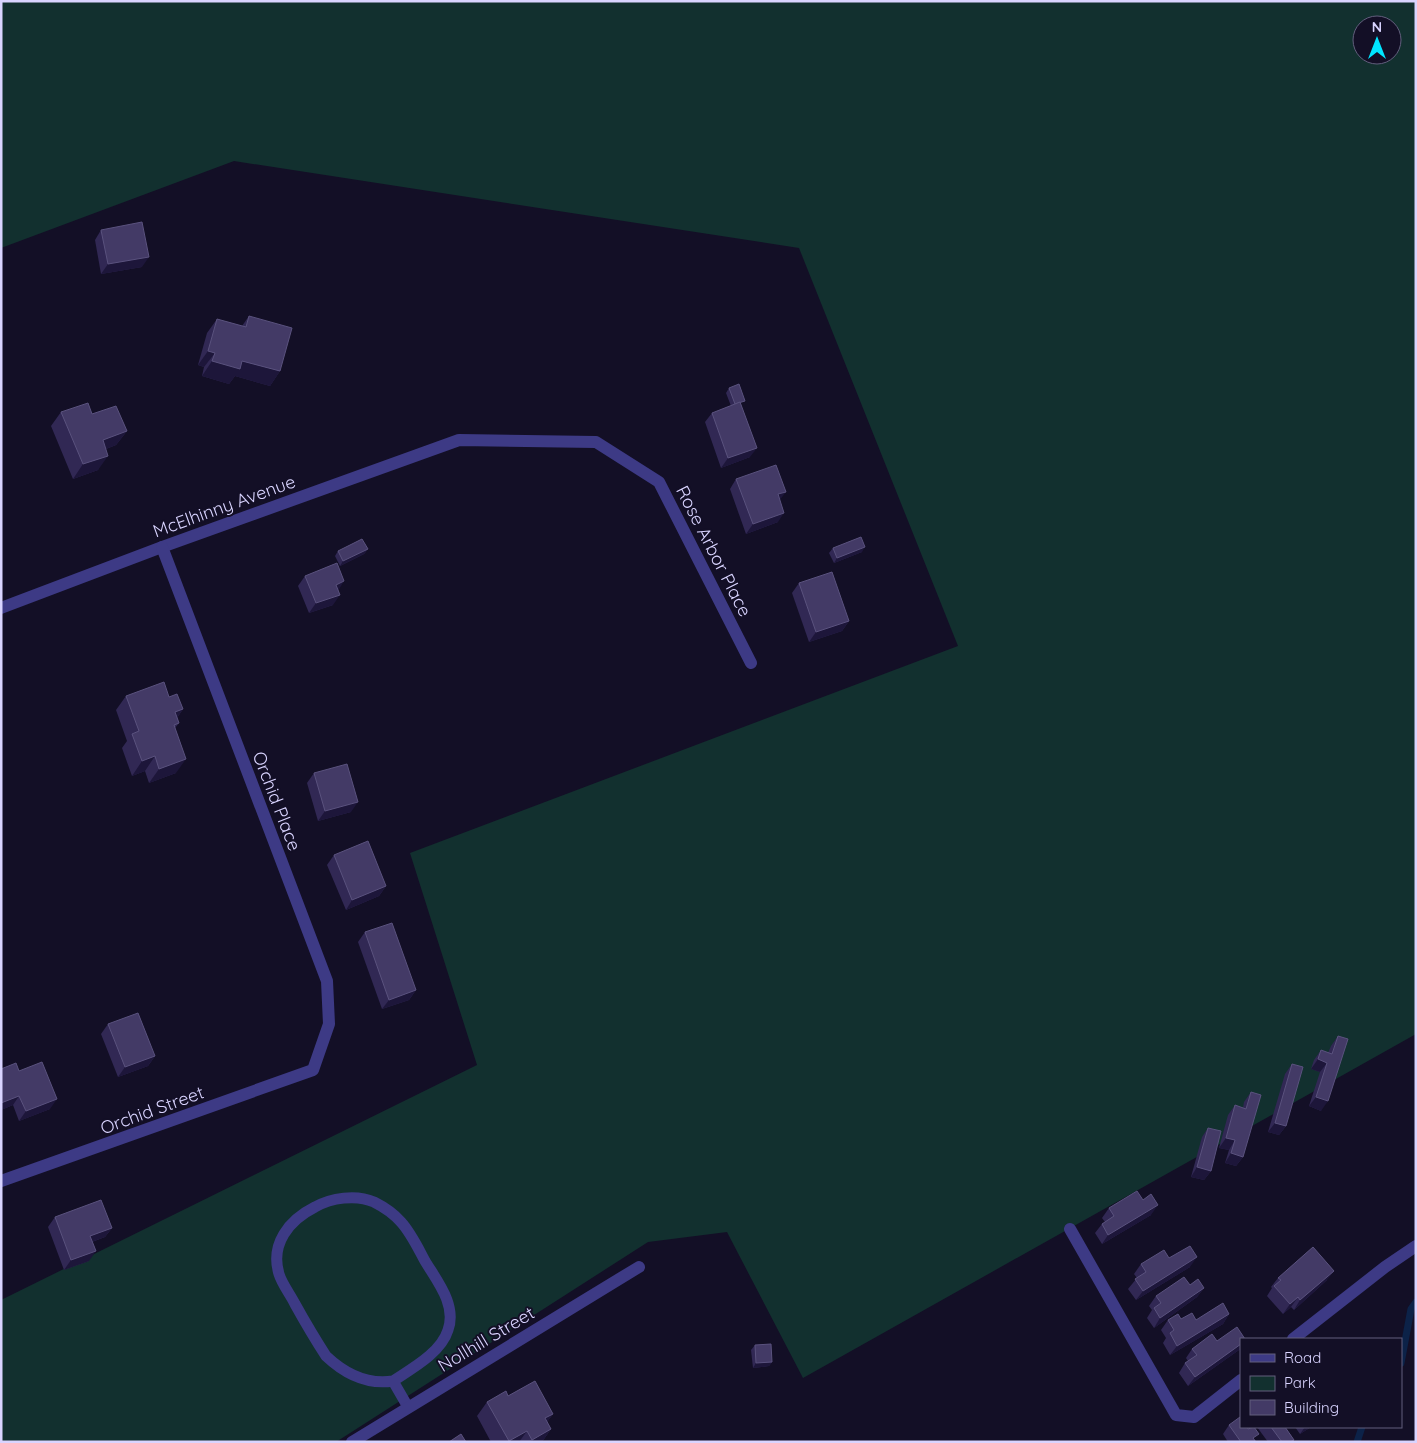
<svg xmlns="http://www.w3.org/2000/svg" width="1417" height="1443" viewBox="0 0 1417 1443" font-family="Quicksand,sans-serif">
<style>
.green{fill:#12302f;fill-rule:evenodd}
.lines{fill:none;stroke-linecap:round;stroke-linejoin:round}
.stream{stroke:#0c2248;stroke-width:7}
.service{stroke:#3d3a85;stroke-width:11}
.minor{stroke:#3d3a85;stroke-width:12}
.wall{fill:#312854}
.shaded-wall{fill:#1d163a}
.building{fill:#433a66;stroke:#5a527e}
.labels{text-anchor:middle;dominant-baseline:central;stroke-width:4;stroke-linejoin:round;paint-order:stroke}
.street-label{font-size:18px;fill:#d9d4ff;stroke:#130f26}
</style>
<rect width="100%" height="100%" fill="#130f26"/>
<path class="green" d="M1 1H1416V1034L803 1378 727 1232 648 1242 336 1442H1V1300L477 1065 410 853 958 646 799 248 234 161 1 248ZM1362 25H1392V55H1362Z"/>
<g class="lines">
<g class="stream">
<polyline points="1401,1363 1411,1309 1416,1302"/>
<polyline points="1357,1442 1362,1427"/>
</g>
<path class="service" d="M393 1381C411 1369 441 1353 448 1330 457 1305 437 1281 425 1261 418 1248 411 1233 401 1222 394 1214 384 1207 374 1202 356 1194 331 1198 315 1207 289 1220 270 1244 279 1274 282 1284 290 1294 295 1304 305 1322 315 1339 326 1356 345 1374 367 1385 393 1381L408 1407"/>
<g class="minor">
<polyline points="1,608 162,547 459,440 596,442 659,482 751,663"/>
<polyline points="1,1181 313,1070 329,1024 327,981 162,547"/>
<polyline points="1070,1229 1176,1415 1194,1417 1241,1380"/>
<polyline points="1293,1339 1385,1267 1416,1246"/>
<polyline points="352,1442 639,1267"/>
</g>
</g>
<g class="wall">
<polygon points="101,230 142,267 101,274 95,240"/>
<polygon points="249,316 280,371 270,386 235,376 229,384 202,376 204,367 198,365 207,333 217,319 242,326"/>
<polygon points="729,388 741,406 750,457 721,468 705,422 712,413 731,406 726,393"/>
<polygon points="61,412 92,414 127,431 116,445 106,449 98,470 73,479 51,426"/>
<polygon points="736,479 778,522 746,534 730,489"/>
<polygon points="833,548 862,552 834,563 829,553"/>
<polygon points="368,549 364,554 340,566 335,556 338,551"/>
<polygon points="305,576 333,605 309,613 298,586"/>
<polygon points="799,583 849,621 842,631 809,642 792,593"/>
<polygon points="126,696 169,697 183,709 177,718 179,723 175,728 176,773 149,783 145,771 132,776 122,748 127,741 116,710"/>
<polygon points="314,773 351,812 318,821 307,783"/>
<polygon points="334,855 386,886 379,896 346,910 327,865"/>
<polygon points="365,932 416,990 409,1000 382,1009 358,942"/>
<polygon points="108,1024 155,1056 148,1066 118,1077 101,1034"/>
<polygon points="1338,1036 1321,1111 1309,1106 1320,1072 1311,1069 1314,1060 1321,1050 1328,1053 1331,1046"/>
<polygon points="1292,1064 1286,1126 1279,1135 1268,1132 1285,1074"/>
<polygon points="1,1069 19,1071 50,1109 19,1121 13,1105 1,1110"/>
<polygon points="1251,1092 1243,1157 1236,1166 1225,1163 1229,1150 1219,1148 1228,1115 1235,1105 1243,1108 1244,1102"/>
<polygon points="1208,1128 1211,1171 1204,1180 1191,1177 1202,1137"/>
<polygon points="1109,1208 1151,1215 1102,1244 1095,1233 1102,1224 1105,1222 1102,1218"/>
<polygon points="55,1217 112,1228 105,1237 92,1242 89,1261 64,1270 48,1227"/>
<polygon points="1169,1258 1190,1267 1136,1300 1128,1289 1137,1278 1134,1274 1141,1264"/>
<polygon points="1278,1278 1327,1280 1294,1310 1291,1307 1283,1314 1267,1296 1272,1288 1271,1287"/>
<polygon points="1190,1285 1204,1288 1197,1297 1154,1328 1147,1318 1152,1310 1149,1306 1156,1296"/>
<polygon points="1229,1314 1223,1324 1170,1355 1163,1343 1166,1338 1161,1330 1168,1320 1196,1320"/>
<polygon points="1241,1339 1241,1348 1239,1350 1188,1386 1179,1373 1185,1363 1188,1361 1186,1358 1192,1349 1217,1341"/>
<polygon points="755,1345 772,1362 769,1366 753,1368 751,1350"/>
<polygon points="508,1396 553,1414 547,1422 551,1429 542,1442 491,1442 477,1416 487,1402"/>
<polygon points="1229,1425 1254,1440 1256,1442 1228,1442 1223,1434"/>
<polygon points="1257,1427 1285,1427 1294,1440 1292,1442 1268,1442"/>
<polygon points="1295,1427 1311,1427 1300,1434"/>
</g>
<g class="shaded-wall">
<polygon points="149,257 142,267 101,274 108,264"/>
<polygon points="208,351 215,353 204,367 198,365"/>
<polygon points="212,361 242,361 280,371 270,386 235,376 229,384 202,376"/>
<polygon points="127,431 116,445 93,454 103,440"/>
<polygon points="757,448 750,457 721,468 728,458"/>
<polygon points="108,456 98,470 73,479 83,464"/>
<polygon points="786,492 779,501 778,494"/>
<polygon points="784,513 778,522 746,534 753,524"/>
<polygon points="865,547 862,552 834,563 837,558"/>
<polygon points="368,549 364,554 340,566 343,561"/>
<polygon points="344,581 338,591 336,585"/>
<polygon points="340,595 333,605 309,613 316,603"/>
<polygon points="849,621 842,631 809,642 816,632"/>
<polygon points="183,709 173,724 175,712"/>
<polygon points="155,756 145,771 132,776 142,761"/>
<polygon points="186,759 176,773 149,783 159,769"/>
<polygon points="358,802 351,812 318,821 325,811"/>
<polygon points="386,886 379,896 346,910 352,900"/>
<polygon points="416,990 409,1000 382,1009 389,1000"/>
<polygon points="155,1056 148,1066 118,1077 125,1067"/>
<polygon points="1318,1059 1327,1063 1320,1072 1311,1069"/>
<polygon points="19,1096 13,1105 1,1110 1,1103"/>
<polygon points="1316,1097 1328,1101 1321,1111 1309,1106"/>
<polygon points="57,1099 50,1109 19,1121 26,1111"/>
<polygon points="1275,1123 1286,1126 1279,1135 1268,1132"/>
<polygon points="1226,1138 1235,1140 1229,1150 1219,1148"/>
<polygon points="1231,1153 1243,1157 1236,1166 1225,1163"/>
<polygon points="1197,1167 1211,1171 1204,1180 1191,1177"/>
<polygon points="1158,1205 1151,1215 1102,1244 1108,1235"/>
<polygon points="112,1228 105,1237 83,1245 90,1236"/>
<polygon points="96,1251 89,1261 64,1270 71,1260"/>
<polygon points="1197,1257 1190,1267 1136,1300 1143,1291"/>
<polygon points="1334,1271 1327,1280 1294,1310 1300,1300"/>
<polygon points="1204,1288 1197,1297 1154,1328 1160,1318"/>
<polygon points="1298,1297 1291,1307 1283,1314 1290,1304"/>
<polygon points="1229,1314 1223,1324 1170,1355 1177,1346"/>
<polygon points="1241,1344 1241,1348 1239,1350 1188,1386 1195,1377"/>
<polygon points="772,1362 769,1366 753,1368 756,1363"/>
<polygon points="553,1414 543,1428 545,1418"/>
<polygon points="1305,1427 1311,1427 1300,1434"/>
<polygon points="551,1429 542,1442 531,1442 532,1440"/>
<polygon points="527,1431 519,1442 508,1442 509,1441"/>
</g>
<g class="building">
<polygon points="142,222 149,257 108,264 101,230"/>
<polygon points="249,316 292,328 280,371 242,361 240,369 212,361 215,353 208,351 217,319 246,327"/>
<polygon points="739,384 745,401 735,404 729,388"/>
<polygon points="740,402 757,448 728,458 712,413"/>
<polygon points="88,403 92,414 116,406 127,431 103,440 108,456 83,464 61,412"/>
<polygon points="776,465 786,492 778,494 784,513 753,524 736,479"/>
<polygon points="861,537 865,547 837,558 833,548"/>
<polygon points="362,539 368,549 343,561 338,551"/>
<polygon points="337,563 344,581 336,585 340,595 316,603 305,576"/>
<polygon points="832,572 849,621 816,632 799,583"/>
<polygon points="164,682 169,697 177,694 183,709 175,712 179,723 174,725 186,759 159,769 155,756 142,761 132,734 139,731 126,696"/>
<polygon points="347,764 358,802 325,811 314,773"/>
<polygon points="368,841 386,886 352,900 334,855"/>
<polygon points="392,923 416,990 389,1000 365,932"/>
<polygon points="138,1013 155,1056 125,1067 108,1024"/>
<polygon points="1338,1036 1348,1039 1328,1101 1316,1097 1327,1063 1318,1059 1321,1050 1332,1054"/>
<polygon points="42,1062 57,1099 26,1111 19,1096 1,1103 1,1069 16,1063 19,1071"/>
<polygon points="1292,1064 1303,1067 1286,1126 1275,1123"/>
<polygon points="1251,1092 1261,1095 1243,1157 1231,1153 1235,1140 1226,1138 1235,1105 1246,1109"/>
<polygon points="1208,1128 1221,1131 1211,1171 1197,1167"/>
<polygon points="1137,1191 1143,1200 1151,1194 1158,1205 1108,1235 1102,1224 1114,1216 1109,1208"/>
<polygon points="101,1200 112,1228 90,1236 96,1251 71,1260 55,1217"/>
<polygon points="1190,1246 1197,1257 1143,1291 1135,1279 1146,1272 1141,1264 1164,1250 1169,1258"/>
<polygon points="1313,1247 1334,1271 1300,1300 1298,1297 1290,1304 1274,1286 1281,1280 1278,1278"/>
<polygon points="1184,1277 1190,1285 1198,1279 1204,1288 1160,1318 1154,1308 1161,1303 1156,1296"/>
<polygon points="1223,1303 1229,1314 1177,1346 1170,1333 1174,1330 1168,1320 1178,1314 1181,1319 1192,1313 1196,1320"/>
<polygon points="1237,1327 1245,1339 1241,1339 1241,1344 1195,1377 1185,1363 1197,1355 1192,1349 1212,1334 1217,1341"/>
<polygon points="771,1344 772,1362 756,1363 755,1345"/>
<polygon points="535,1381 553,1414 545,1418 551,1429 532,1440 527,1431 509,1441 487,1402 506,1391 508,1396"/>
<polygon points="1240,1417 1241,1427 1247,1427 1248,1429 1254,1427 1259,1434 1253,1438 1256,1442 1241,1442 1229,1425"/>
<polygon points="1271,1427 1285,1427 1294,1440 1290,1442 1282,1442"/>
<polygon points="461,1434 466,1442 449,1442"/>
</g>
<g class="labels">
<g class="street-label">
<text transform="translate(224 506) rotate(-20)">McElhinny Avenue</text>
<text transform="translate(714 551) rotate(63)">Rose Arbor Place</text>
<text transform="translate(277 801) rotate(69)">Orchid Place</text>
<text transform="translate(152 1110) rotate(-20)">Orchid Street</text>
<text transform="translate(486 1339) rotate(-31)">Nollhill Street</text>
</g>
</g>
<rect width="1417" height="1443" fill="none" stroke="#d9d4ff" stroke-width="5"/>
<rect x="1240" y="1338" width="162" height="90" fill="#130f26" stroke="#625e7d"/>
<rect x="1250" y="1354" width="25" height="8" fill="#3d3a85" stroke="#625e7d"/>
<text x="1284" y="1363" font-size="15" fill="#d9d4ff">Road</text>
<rect x="1250" y="1376" width="25" height="15" fill="#12302f" stroke="#625e7d"/>
<text x="1284" y="1388" font-size="15" fill="#d9d4ff">Park</text>
<rect x="1250" y="1400" width="25" height="15" fill="#433a66" stroke="#625e7d"/>
<text x="1284" y="1413" font-size="15" fill="#d9d4ff">Building</text>
<g transform="translate(1377 40)"><circle r="24" fill="#130f26" stroke="#625e7d"/>
<path d="M0-4L9 19L0 12L-9 19Z" fill="#00e5ff"/>
<text y="-8" font-size="14" font-weight="bold" text-anchor="middle" fill="#d9d4ff">N</text>
</g>
</svg>
